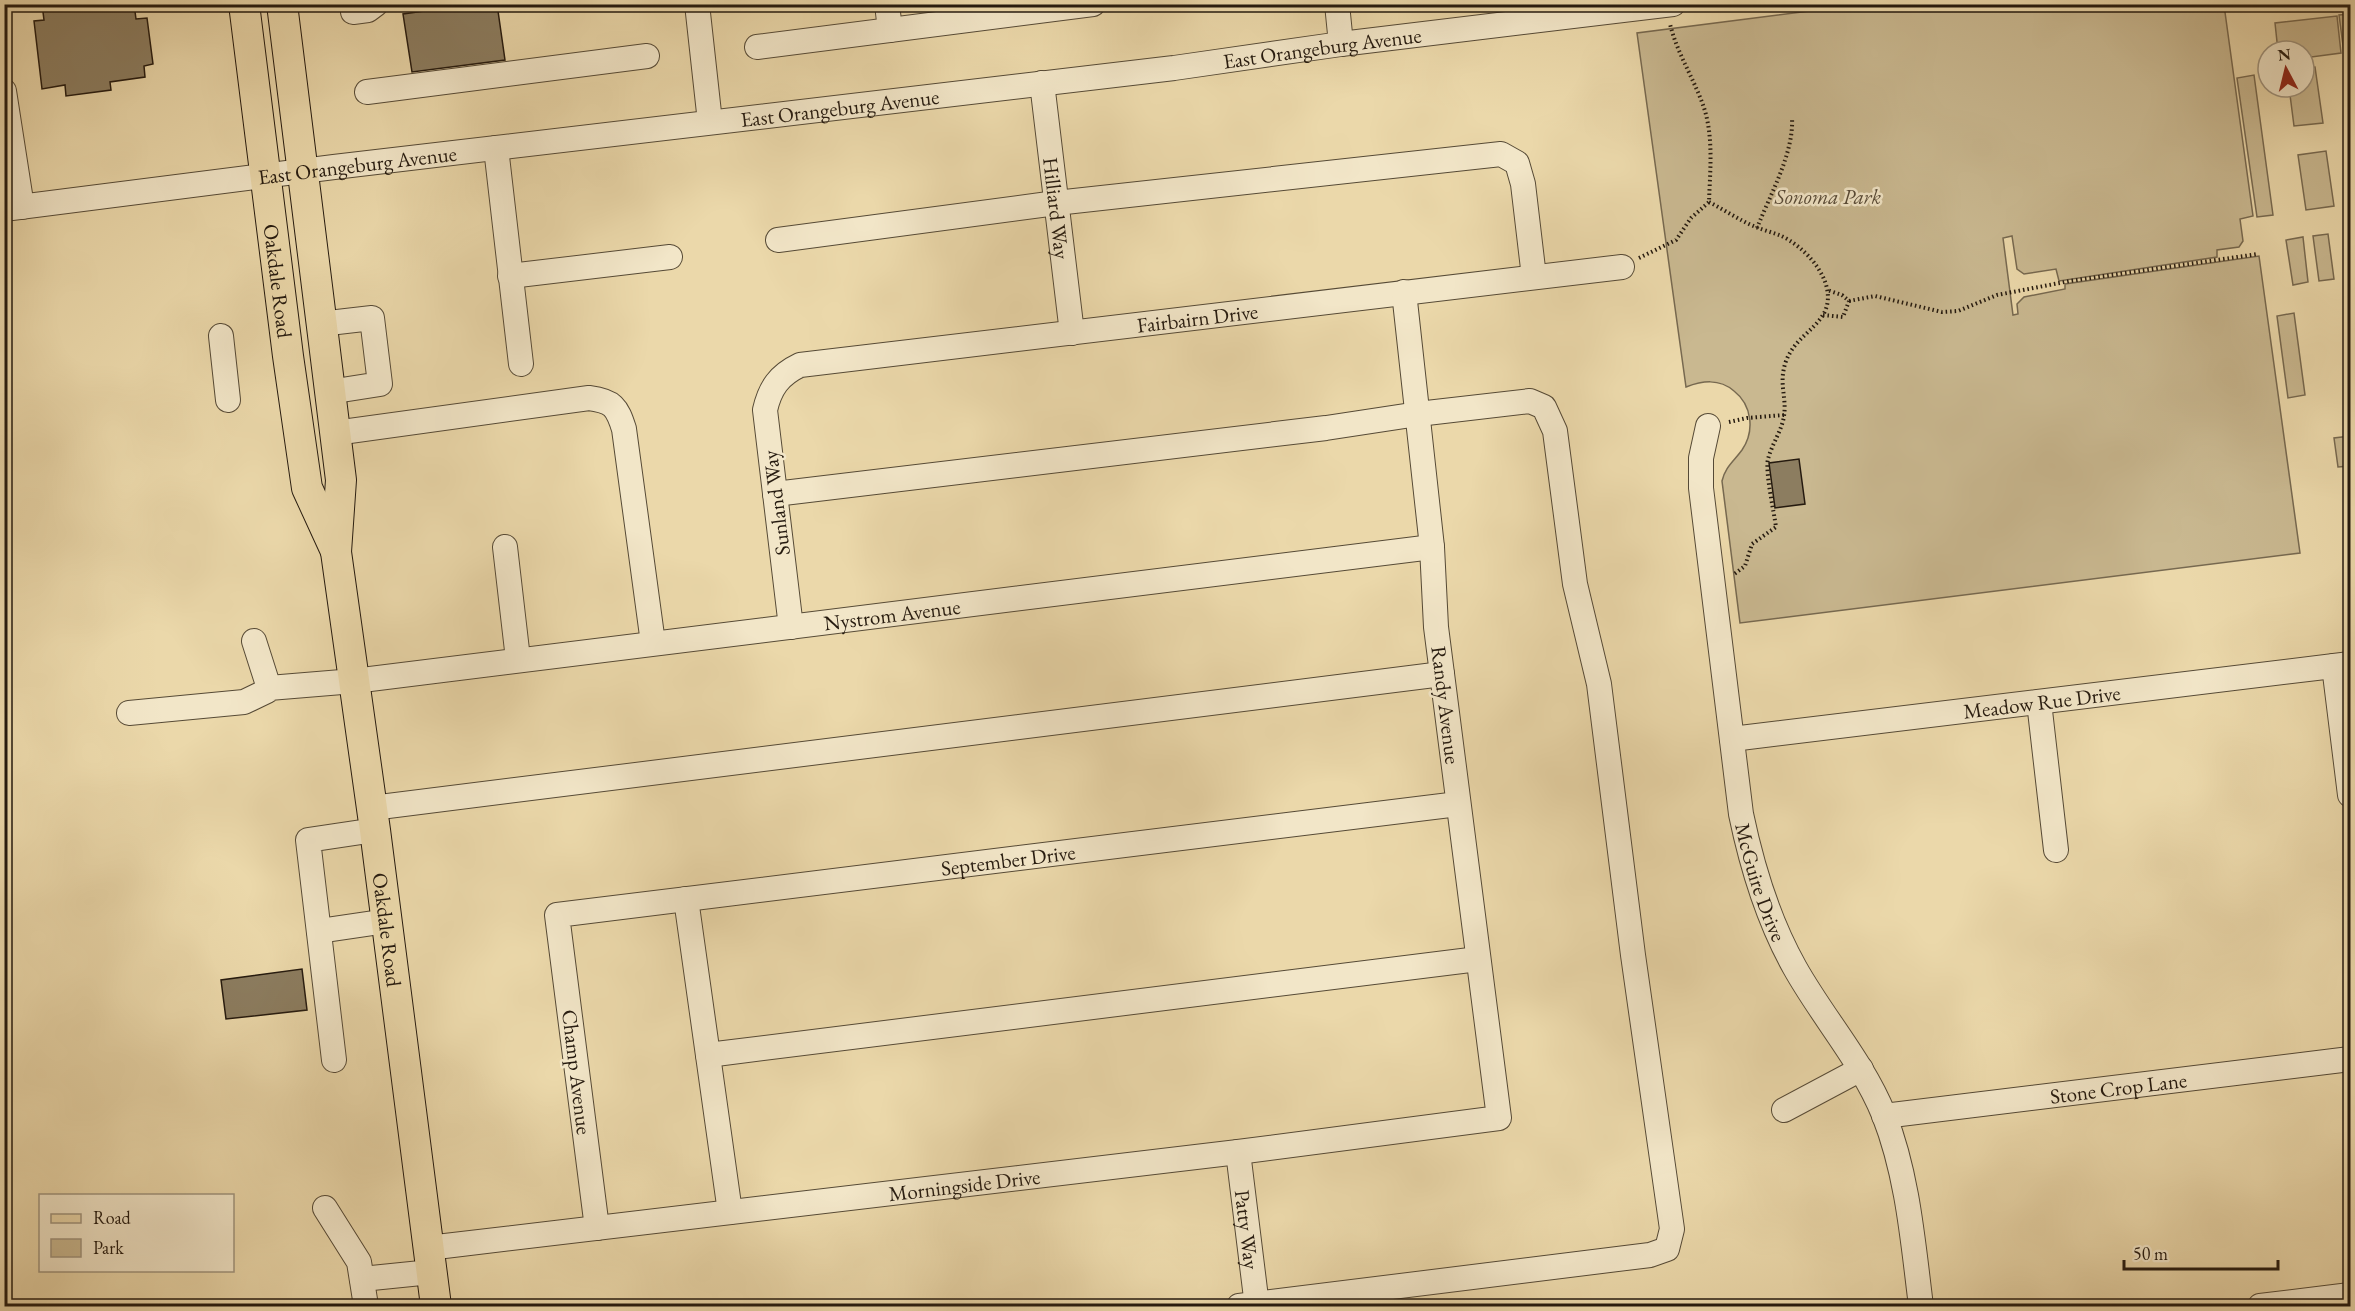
<svg xmlns="http://www.w3.org/2000/svg" width="2355" height="1311" viewBox="0 0 2355 1311" font-family="'EB Garamond',serif">
<style>
.green{fill:#c9b890;stroke:#776950;stroke-width:1.5}
.building{fill:#8c7d60;stroke:#251a0f;stroke-width:1.5}
.lines{fill:none;stroke-linecap:round;stroke-linejoin:round}
.minor-casing{stroke:#564a36;stroke-width:26}
.major-casing{stroke:#251a0f;stroke-width:32}
.path{stroke:#251a0f;stroke-width:4;stroke-dasharray:1.5 3;stroke-linecap:butt}
.minor{stroke:#f2e6c8;stroke-width:24}
.major{stroke:#ebd8aa;stroke-width:30}
.labels{text-anchor:middle;dominant-baseline:central;stroke-width:5;stroke-linejoin:round;paint-order:stroke}
.street-label{font-size:21px;fill:#251a0f;stroke:#f2e6c8}
.park-label{font-size:21px;font-style:italic;fill:#564936;stroke:#f2e6c8}
</style>
<rect width="100%" height="100%" fill="#ebd8aa"/>
<filter id="stains"><feTurbulence type="fractalNoise" baseFrequency=".00333" numOctaves="4"/><feColorMatrix values="0 0 0 0 .2 0 0 0 0 .09 0 0 0 0 .02 0 0 0 .5 -.17"/></filter>
<radialGradient id="worn" r=".72"><stop offset=".6" stop-color="#630" stop-opacity="0"/><stop offset="1" stop-color="#630" stop-opacity=".3"/></radialGradient>
<g class="green">
<path d="M1865 4 2224 5 2253 216 2240 219 2243 241 2239 247 2217 250V257L2059 281 2056 269 2024 274 2017 269 2012 236 2003 238 2013 315 2018 314 2017 304 2024 297 2065 289V284L2259 256 2300 553 1740 623 1722 481C1725 467 1734 461 1742 450 1755 431 1752 405 1734 391 1719 378 1702 381 1686 387L1637 33Z"/>
<polygon points="2350,14 2350,52 2344,53 2339,15"/>
<polygon points="2337,16 2341,53 2304,58 2304,51 2278,51 2275,23"/>
<polygon points="2315,67 2323,123 2294,126 2289,87 2304,87 2304,68"/>
<polygon points="2254,75 2273,215 2257,217 2237,78"/>
<polygon points="2326,151 2334,206 2306,210 2298,155"/>
<polygon points="2328,234 2334,279 2319,281 2313,236"/>
<polygon points="2303,237 2308,282 2293,285 2286,240"/>
<polygon points="2294,313 2305,395 2288,398 2277,316"/>
<polygon points="2350,436 2350,466 2338,467 2334,438"/>
</g>
<g class="building">
<polygon points="42,4 134,4 136,19 147,18 153,64 144,66 145,77 110,82 111,90 66,96 65,85 42,89 34,21 44,20"/>
<polygon points="475,4 497,4 505,60 412,72 403,14"/>
<polygon points="1799,459 1805,504 1775,508 1769,463"/>
<polygon points="302,969 307,1010 226,1019 221,980"/>
</g>
<g class="lines">
<g class="minor-casing">
<g id="minor">
<polyline points="697,4 710,122"/>
<polyline points="887,4 890,30"/>
<polyline points="1337,4 1341,44"/>
<polyline points="353,12 368,10 376,4"/>
<polyline points="757,47 1093,4"/>
<path id="s1" d="M1042 83 1072 333"/>
<polyline points="4,91 22,207"/>
<polyline points="367,92 647,56"/>
<polyline points="496,148 521,364"/>
<path id="s2" d="M4 209 334 167 1174 68 1341 44 1673 4"/>
<polyline points="778,240 1056,203 1501,154 1517,163 1523,184 1534,277"/>
<polyline points="510,276 670,257"/>
<polyline points="320,324 372,318 380,384 329,392"/>
<polyline points="221,336 228,400"/>
<path id="s3" d="M1708 426 1701 458V488L1741 814C1752 867 1768 920 1795 968 1823 1018 1862 1061 1884 1115 1908 1176 1913 1243 1921 1306"/>
<path d="M335 433 589 398C613 401 617 407 624 429L653 643"/>
<polyline points="775,494 1326,428 1418,414 1530,401 1544,407 1555,431 1575,584 1599,684 1633,955 1672,1229 1667,1249 1650,1255 1239,1306"/>
<polyline points="505,547 518,659"/>
<path id="s4" d="M791 627 765 410C770 388 779 375 800 365L1622 267"/>
<polyline points="254,641 269,688"/>
<polyline points="2334,666 2350,795"/>
<polyline points="2039,702 2056,850"/>
<path id="s5" d="M129 713 244 702 267 691 269 688 354 681 1432 547"/>
<path id="s6" d="M1732 739 2350 664"/>
<polyline points="372,808 1442,674"/>
<polyline points="686,899 730,1212"/>
<polyline points="319,931 387,921"/>
<polyline points="708,1055 1478,959"/>
<polyline points="334,1060 308,840 375,830"/>
<polyline points="1784,1110 1861,1069"/>
<path id="s7" d="M1884 1116 2350 1059"/>
<path id="s8" d="M1238 1152 1257 1306"/>
<polyline points="325,1208 359,1262 366,1306"/>
<path id="s9" d="M597 1228 557 915 1458 804"/>
<path id="s10" d="M428 1248 1238 1152 1499 1118 1436 627 1432 547 1404 292"/>
<polyline points="362,1279 431,1272"/>
<polyline points="2260,1306 2350,1295"/>
</g>
</g>
<g class="major-casing">
<g id="major">
<path id="s11" d="M244 4 288 356 307 488 335 549"/>
<path id="s12" d="M282 4 341 480 336 552 375 830 436 1306"/>
</g>
</g>
<g class="path">
<path d="M1709 202C1721 208 1733 216 1745 222 1756 228 1768 231 1779 235 1806 246 1841 285 1823 315 1813 331 1794 340 1786 361 1778 384 1787 396 1784 416 1782 430 1772 444 1768 459 1765 472 1774 512 1776 527L1752 544 1745 566 1733 575"/>
<path d="M1757 228C1770 195 1794 153 1792 118"/>
<path d="M1639 258 1676 240 1691 218 1709 202C1710 171 1714 135 1703 105 1693 77 1677 53 1670 24"/>
<polyline points="1849,301 1875,296 1942,312 1958,311 1997,295 2070,281 2258,254"/>
<polyline points="1823,315 1843,317 1849,301 1842,295 1827,290"/>
<polyline points="1729,422 1747,418 1784,415"/>
</g>
<use href="#minor" class="minor"/>
<use href="#major" class="major"/>
</g>
<g class="labels">
<g class="street-label">
<text stroke="none"><textPath href="#s2" startOffset="1328">East Orangeburg Avenue</textPath></text>
<text stroke="none"><textPath href="#s2" startOffset="842">East Orangeburg Avenue</textPath></text>
<text stroke="none"><textPath href="#s2" startOffset="356">East Orangeburg Avenue</textPath></text>
<text stroke="none"><textPath href="#s1" startOffset="126">Hilliard Way</textPath></text>
<text stroke="none"><textPath href="#s11" startOffset="279">Oakdale Road</textPath></text>
<text stroke="none"><textPath href="#s4" startOffset="678">Fairbairn Drive</textPath></text>
<text transform="translate(776 503) rotate(-97)">Sunland Way</text>
<text stroke="none"><textPath href="#s5" startOffset="772">Nystrom Avenue</textPath></text>
<text stroke="none"><textPath href="#s6" startOffset="312">Meadow Rue Drive</textPath></text>
<text transform="translate(1446 705) rotate(83)">Randy Avenue</text>
<text stroke="none"><textPath href="#s9" startOffset="770">September Drive</textPath></text>
<text stroke="none"><textPath href="#s3" startOffset="462">McGuire Drive</textPath></text>
<text stroke="none"><textPath href="#s12" startOffset="933">Oakdale Road</textPath></text>
<text transform="translate(577 1072) rotate(83)">Champ Avenue</text>
<text stroke="none"><textPath href="#s7" startOffset="236">Stone Crop Lane</textPath></text>
<text stroke="none"><textPath href="#s10" startOffset="540">Morningside Drive</textPath></text>
<text stroke="none"><textPath href="#s8" startOffset="78">Patty Way</textPath></text>
</g>
<g class="park-label">
<text x="1828" y="196">Sonoma Park</text>
</g>
</g>
<rect width="2355" height="1311" fill="none" stroke="#ebd8aa" stroke-width="24"/>
<rect x="6" y="6" width="2343" height="1299" fill="none" stroke="#251a0f" stroke-width="3"/>
<rect x="12" y="12" width="2331" height="1287" fill="none" stroke="#251a0f" stroke-width="1.5"/>
<rect x="39" y="1194" width="195" height="78" fill="#f2e6c8" stroke="#a0947e" stroke-width="1.5"/>
<rect x="51" y="1214" width="30" height="9" fill="#ebd8aa" stroke="#a0947e" stroke-width="1.5"/>
<text x="93" y="1224" font-size="18" fill="#251a0f">Road</text>
<rect x="51" y="1239" width="30" height="18" fill="#c9b890" stroke="#a0947e" stroke-width="1.5"/>
<text x="93" y="1254" font-size="18" fill="#251a0f">Park</text>
<g transform="translate(2286 69) rotate(353)"><circle r="28" fill="#f2e6c8" stroke="#a0947e" stroke-width="1.5"/>
<path d="M0-4.5L10 22L0 15L-10 22Z" fill="#8f2418"/>
<text y="-9" font-size="16" font-weight="bold" text-anchor="middle" fill="#251a0f">N</text>
</g>
<path d="M2124 1260v9h154v-9" fill="none" stroke="#251a0f" stroke-width="3"/>
<text x="2133" y="1260" font-size="18" fill="#251a0f" stroke="#f2e6c8" stroke-width="4.5" paint-order="stroke">50 m</text>
<rect width="100%" height="100%" filter="url(#stains)"/>
<rect width="100%" height="100%" fill="url(#worn)"/>
</svg>
